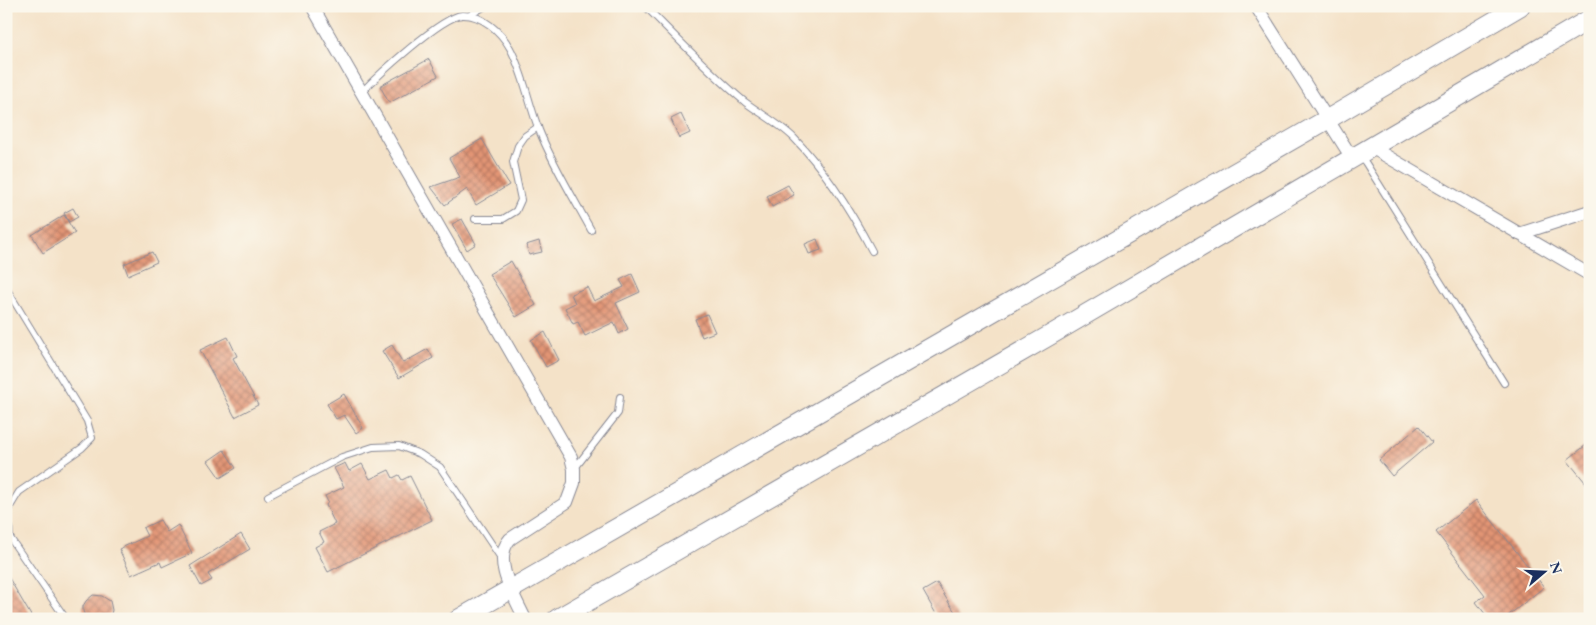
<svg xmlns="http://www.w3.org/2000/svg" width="1596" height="625" viewBox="0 0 1596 625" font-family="'EB Garamond',serif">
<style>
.building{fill:url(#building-cross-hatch)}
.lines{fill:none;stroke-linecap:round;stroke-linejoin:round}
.service-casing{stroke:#888893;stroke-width:8}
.minor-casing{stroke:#888893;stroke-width:14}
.primary-casing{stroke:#888893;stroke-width:21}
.service{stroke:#fff;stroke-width:6}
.minor{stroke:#fff;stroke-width:12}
.primary{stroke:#fff;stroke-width:19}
</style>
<defs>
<pattern id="building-cross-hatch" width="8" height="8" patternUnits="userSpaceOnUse" patternTransform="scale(1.25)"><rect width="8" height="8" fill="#e29474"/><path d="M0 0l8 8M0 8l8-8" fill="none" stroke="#b67962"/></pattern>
</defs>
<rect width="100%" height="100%" fill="#fbf7ec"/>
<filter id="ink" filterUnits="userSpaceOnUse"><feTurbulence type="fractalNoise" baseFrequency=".02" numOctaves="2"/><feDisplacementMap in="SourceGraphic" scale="10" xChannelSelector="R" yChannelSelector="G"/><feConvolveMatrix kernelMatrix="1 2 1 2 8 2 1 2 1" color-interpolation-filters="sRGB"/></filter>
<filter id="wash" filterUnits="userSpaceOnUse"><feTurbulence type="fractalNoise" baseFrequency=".0096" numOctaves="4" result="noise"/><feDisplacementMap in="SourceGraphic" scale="20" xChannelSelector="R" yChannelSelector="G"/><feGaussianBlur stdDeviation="1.12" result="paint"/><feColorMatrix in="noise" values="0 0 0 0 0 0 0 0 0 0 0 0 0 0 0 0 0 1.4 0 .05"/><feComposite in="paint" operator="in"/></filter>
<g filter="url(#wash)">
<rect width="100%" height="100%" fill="#f4e2c8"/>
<g id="blocks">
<g class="building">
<polygon points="429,59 438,76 389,103 380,86"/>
<polygon points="681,114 690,133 679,138 671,119"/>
<polygon points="482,139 509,185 476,205 467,189 445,205 431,187 460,177 449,158"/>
<polygon points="788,185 794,195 772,207 767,196"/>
<polygon points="73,208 78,217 69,222 64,213"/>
<polygon points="64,215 75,233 43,253 32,235"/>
<polygon points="462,219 476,244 467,250 452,224"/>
<polygon points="817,239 821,250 809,254 805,244"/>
<polygon points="539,241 542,252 529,255 526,245"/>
<polygon points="152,252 157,262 128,275 124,264"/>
<polygon points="511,261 536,305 516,317 489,274"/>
<polygon points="632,274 640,292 616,303 628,329 619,334 614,322 585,336 578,322 573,324 565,308 575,303 571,294 587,287 594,301 624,287 620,280"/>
<polygon points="707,314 715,332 702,337 695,319"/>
<polygon points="545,332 559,360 546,367 531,340"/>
<polygon points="228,337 237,356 233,358 258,405 235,417 200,350"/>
<polygon points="392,345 403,363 428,349 433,358 399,378 382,351"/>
<polygon points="344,394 363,428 356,433 344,415 336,419 327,404"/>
<polygon points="1419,426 1432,442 1392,476 1379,460"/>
<polygon points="1590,442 1590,488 1567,460"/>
<polygon points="224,450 236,468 220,478 208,461"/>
<polygon points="345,463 349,471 362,464 370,479 389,470 393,478 399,475 402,480 410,476 432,520 328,572 315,547 324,542 319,532 335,524 326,505 328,502 325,496 344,487 334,468"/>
<polygon points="1476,500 1544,587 1504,619 1489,619 1476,602 1485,595 1436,532"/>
<polygon points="160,520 167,532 178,525 192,553 162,567 160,562 131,575 119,549 147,536 143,528"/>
<polygon points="241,534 250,549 208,574 212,580 201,586 190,566"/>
<polygon points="6,573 33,619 6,619"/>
<polygon points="937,583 949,603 960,619 939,619 923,591"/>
<polygon points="93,595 102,596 110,601 112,610 110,619 86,619 83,611 83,606 86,601"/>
</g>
</g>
</g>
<g filter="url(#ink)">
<use href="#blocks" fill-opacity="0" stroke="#888893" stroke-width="1"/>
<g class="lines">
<g class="service-casing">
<g id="service">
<path d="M644 6 648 9C680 41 710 73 745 102 761 114 780 124 794 138 826 171 851 211 872 251"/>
<polyline points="470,15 485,6"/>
<path d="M361 93C377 76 441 17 462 15 482 14 501 32 510 48 524 74 528 102 539 130 553 165 573 197 591 230"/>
<polyline points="1360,154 1504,383"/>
<polyline points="475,219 503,219 516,211 521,200 513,162 518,146 525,136 538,127"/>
<polyline points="6,288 87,421 92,438 82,448 19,492 8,510 10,539"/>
<polyline points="575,468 618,413 620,397"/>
<polyline points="268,496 342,457 373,447 399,446 420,454 440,467 501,558"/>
<polyline points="8,535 66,619"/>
</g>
</g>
<g class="minor-casing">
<g id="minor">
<path d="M312 6 571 457 574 469V483L567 502 510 539C491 560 515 597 525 619"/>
<polyline points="1256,6 1352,158"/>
<polyline points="1371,147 1590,275"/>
<polyline points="1519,234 1590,211"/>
</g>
</g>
<g class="primary-casing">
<g id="primary">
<polyline points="459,619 1328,119 1520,6"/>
<polyline points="557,619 1047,337 1590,19"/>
</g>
</g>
<use href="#service" class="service"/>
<use href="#minor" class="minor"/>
<use href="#primary" class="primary"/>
</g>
</g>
<rect width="1596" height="625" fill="none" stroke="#fbf7ec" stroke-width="25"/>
<g transform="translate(1544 572) rotate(71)" stroke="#fbf7ec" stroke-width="4" paint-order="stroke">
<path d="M0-4L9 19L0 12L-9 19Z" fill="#1b2f5e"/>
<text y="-8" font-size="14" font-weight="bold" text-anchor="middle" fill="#1b2f5e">N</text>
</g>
</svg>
